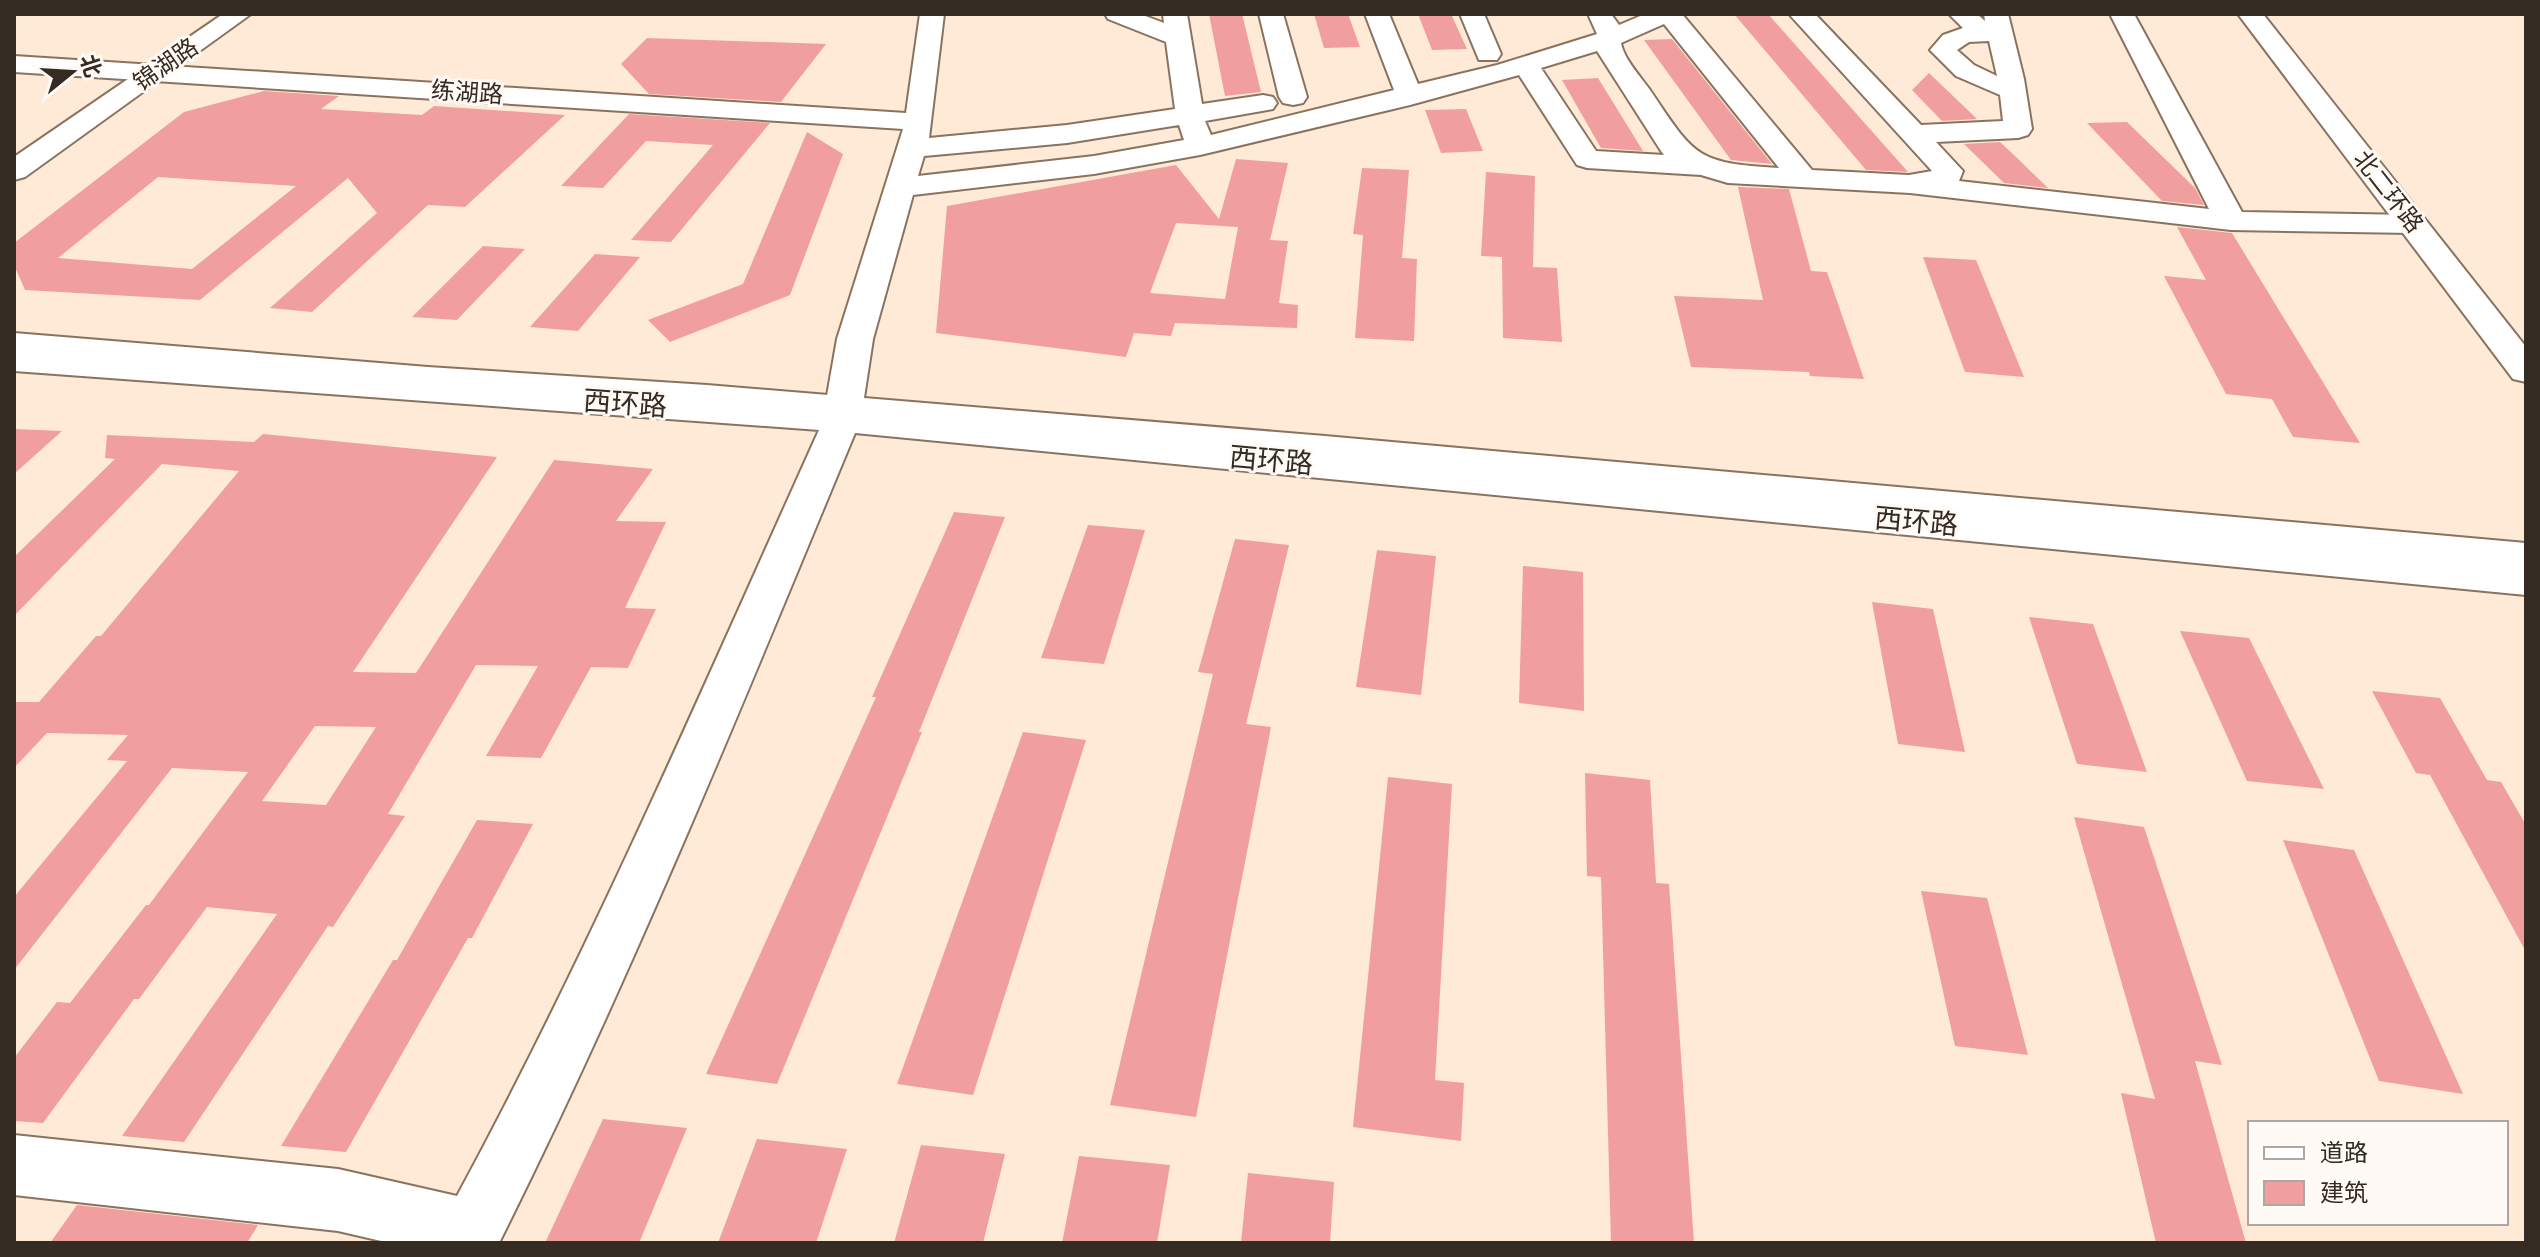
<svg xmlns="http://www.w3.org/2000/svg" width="2540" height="1257" viewBox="0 0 2540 1257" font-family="'Source Sans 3','Noto Sans SC',sans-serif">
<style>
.building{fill:#f09f9e;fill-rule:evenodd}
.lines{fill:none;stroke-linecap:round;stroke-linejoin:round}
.minor-casing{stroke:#8a735e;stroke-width:4}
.major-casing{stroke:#8a735e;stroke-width:4}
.minor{fill:#fff;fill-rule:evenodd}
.major{fill:#fff;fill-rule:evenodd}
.labels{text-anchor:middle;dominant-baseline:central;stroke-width:6;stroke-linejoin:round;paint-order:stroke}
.far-street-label{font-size:24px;fill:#342b22;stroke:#fffaf5}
.street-label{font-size:28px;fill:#342b22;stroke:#fffaf5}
</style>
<rect width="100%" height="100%" fill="#feead7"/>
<g class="building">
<polygon points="1209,14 1242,14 1261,92 1225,96"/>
<polygon points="1314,14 1348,14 1360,47 1324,48"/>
<polygon points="1418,14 1451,14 1467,49 1432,50"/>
<polygon points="1734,14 1768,14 1908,172 1866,170"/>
<polygon points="647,38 826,44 781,102 649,94 621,64"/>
<polygon points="1672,39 1772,164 1731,160 1644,40"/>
<polygon points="1929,73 1977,119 1942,121 1912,90"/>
<polygon points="1598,78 1643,151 1601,148 1562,80"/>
<path d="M264 91 339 96 321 109 422 115 434 106 565 115 465 207 428 205 312 312 270 308 377 213 348 178 200 300 25 290 14 265V243L184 112ZM158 177 296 186 192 269 58 258Z"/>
<polygon points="1466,109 1483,151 1441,153 1425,110"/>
<polygon points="629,114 770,123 671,242 631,240 713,145 646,141 603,188 561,186"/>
<polygon points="2127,122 2195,188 2204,205 2162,201 2087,123"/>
<polygon points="807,132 843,154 790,295 670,342 648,320 743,284"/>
<polygon points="2000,142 2016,157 2048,188 2004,183 1964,144"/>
<path d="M1236 159 1288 163 1270 240 1288 241 1279 303 1298 305 1297 328 1175 323 1171 336 1134 333 1126 357 936 333 947 206 1176 165 1219 219ZM1176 223 1238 227 1225 299 1150 293Z"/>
<polygon points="1362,168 1409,170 1402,258 1417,259 1414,341 1355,338 1363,235 1353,234"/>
<polygon points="1486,172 1535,176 1533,267 1557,268 1562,342 1503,338 1502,257 1481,256"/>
<polygon points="1738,187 1789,189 1811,271 1827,272 1864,379 1810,376 1809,372 1691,367 1674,296 1763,300"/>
<polygon points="2177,227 2232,233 2360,443 2293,437 2272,399 2226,394 2164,276 2206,280"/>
<polygon points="483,246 525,249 457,320 412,317"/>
<polygon points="595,254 640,257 578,331 530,327"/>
<polygon points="1923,257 1976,260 2024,377 1965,372"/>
<polygon points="14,429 62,431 14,474"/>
<path d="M263 434 497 457 353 672 416 673 554 460 653 469 616 521 666 522 625 608 656 609 628 668 591 667 541 758 486 756 538 666 476 665 388 814 405 816 333 927 328 926 184 1142 122 1136 277 914 207 907 139 999H134L43 1123 14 1121V1058L57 1002 70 1003 146 905H149L248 772 172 768 14 970V897L127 761 107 760 128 735 47 733 14 768V702H39L96 636H101L239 471 162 464 14 616V557L115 459 105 458 107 435 254 442ZM315 726 376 727 326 805 262 801Z"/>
<polygon points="954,512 1005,517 919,732 922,732 777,1084 706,1074 876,697 872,697"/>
<polygon points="1088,525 1145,530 1104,664 1041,658"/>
<polygon points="1235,539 1289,545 1246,724 1271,727 1196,1117 1110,1105 1213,674 1198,672"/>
<polygon points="1377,550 1436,556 1421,695 1356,687"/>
<polygon points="1523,566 1583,572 1584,711 1519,703"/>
<polygon points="1872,602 1933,609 1965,752 1898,744"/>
<polygon points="2029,617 2093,624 2147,772 2077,764"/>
<polygon points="2180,631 2249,638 2324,789 2247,781"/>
<polygon points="2372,691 2440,698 2487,780 2501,782 2526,825 2526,952 2430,775 2416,773"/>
<polygon points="1023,732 1086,740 973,1095 897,1084"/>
<polygon points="1585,773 1650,780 1656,883 1669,884 1694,1243 1611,1243 1601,877 1587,876"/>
<polygon points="1388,777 1452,784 1435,1080 1464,1083 1461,1141 1353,1127"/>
<polygon points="2074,817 2144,827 2222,1065 2195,1061 2246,1243 2156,1243 2121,1093 2155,1099"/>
<polygon points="477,820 533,824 472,938 468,938 346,1152 281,1146 393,960 397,960"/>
<polygon points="2283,840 2354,850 2463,1094 2379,1081"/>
<polygon points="1921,891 1987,898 2028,1055 1955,1046"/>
<polygon points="603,1119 687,1128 639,1243 545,1243"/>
<polygon points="757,1139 847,1149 816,1243 718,1243"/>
<polygon points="921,1145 1005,1154 983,1243 894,1243"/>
<polygon points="1079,1156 1170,1165 1157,1243 1062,1243"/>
<polygon points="1248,1173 1334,1182 1330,1243 1241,1243"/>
<polygon points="77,1205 258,1225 247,1243 50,1243"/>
</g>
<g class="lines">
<g class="minor-casing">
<g id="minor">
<path d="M920 14H944L929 138 1067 125 1175 109 1166 42 1108 19 1105 14H1140L1164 23 1163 14H1187L1202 104 1263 95 1273 97 1277 103 1273 109 1205 121 1211 135 1394 90 1365 14H1389L1418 84 1497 65 1597 34 1588 14H1611L1619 25 1645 14H1682L1812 170 1909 175 1932 171 1789 14H1815L1921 125 2003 121 2000 95 1956 76 1930 50 1943 35 1963 28 1949 14H1977L1985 21 1984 14H2008L2024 79 2032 129 2028 135 2018 138 1936 142 1963 171 1959 181 2209 209 2110 14H2134L2242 212 2412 215 2423 217 2428 224 2423 231 2412 233 2231 230 1910 193 1728 183 1701 175 1587 168 1577 165 1519 75 1410 105 1200 155 1094 174 913 195 873 339 862 411 2526 565V595L855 433C742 705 631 979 499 1243H390L338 1231 14 1195V1135L338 1169 457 1196C591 948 703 687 819 430L14 371V349L825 407 837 339 903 129 14 72V56L906 113ZM1664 24 1779 168C1696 163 1695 157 1650 90 1640 76 1624 59 1621 43ZM1989 41 1997 76 1974 65 1957 50 1969 42ZM1597 51 1661 151 1664 155 1596 151 1541 68ZM1179 125 1184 140 1094 156 918 176 924 156 1067 143Z"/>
<polygon points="1259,14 1283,14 1307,97 1303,103 1293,105 1283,103 1279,97"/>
<polygon points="1460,14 1484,14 1501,54 1497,60 1479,60"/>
</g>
</g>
<g class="major-casing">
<g id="major">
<polygon points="223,14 251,14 25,177 14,180 14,157"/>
<polygon points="2238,14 2263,14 2526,347 2526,382 2513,379"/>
<polygon points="14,333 428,367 707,385 1325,436 2526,543 2526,571 1325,460 707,407 428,389 14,355"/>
</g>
</g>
<use href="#minor" class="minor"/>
<use href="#major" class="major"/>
</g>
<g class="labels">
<g class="far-street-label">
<text transform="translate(166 65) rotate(-35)">锦湖路</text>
<text transform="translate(467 93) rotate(4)">练湖路</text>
<text transform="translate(2388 192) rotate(52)">北二环路</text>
</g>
<g class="street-label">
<text transform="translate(625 404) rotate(4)">西环路</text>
<text transform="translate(1271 461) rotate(5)">西环路</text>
<text transform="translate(1916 522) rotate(5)">西环路</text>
</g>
</g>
<rect width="2540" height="1257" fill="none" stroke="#342b22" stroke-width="32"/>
<rect x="2248" y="1121" width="260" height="104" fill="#fffaf5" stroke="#aea7a1" stroke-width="2"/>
<rect x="2264" y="1147" width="40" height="12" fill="#ffffff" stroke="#aea7a1" stroke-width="2"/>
<text x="2320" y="1161" font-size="24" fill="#342b22">道路</text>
<rect x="2264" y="1181" width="40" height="24" fill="#f09f9e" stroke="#aea7a1" stroke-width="2"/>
<text x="2320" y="1201" font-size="24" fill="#342b22">建筑</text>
<g transform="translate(72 72) rotate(72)" stroke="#fffaf5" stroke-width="6" paint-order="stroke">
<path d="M0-6L14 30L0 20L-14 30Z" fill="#342b22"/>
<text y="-12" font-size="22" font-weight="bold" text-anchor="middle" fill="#342b22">北</text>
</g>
</svg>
